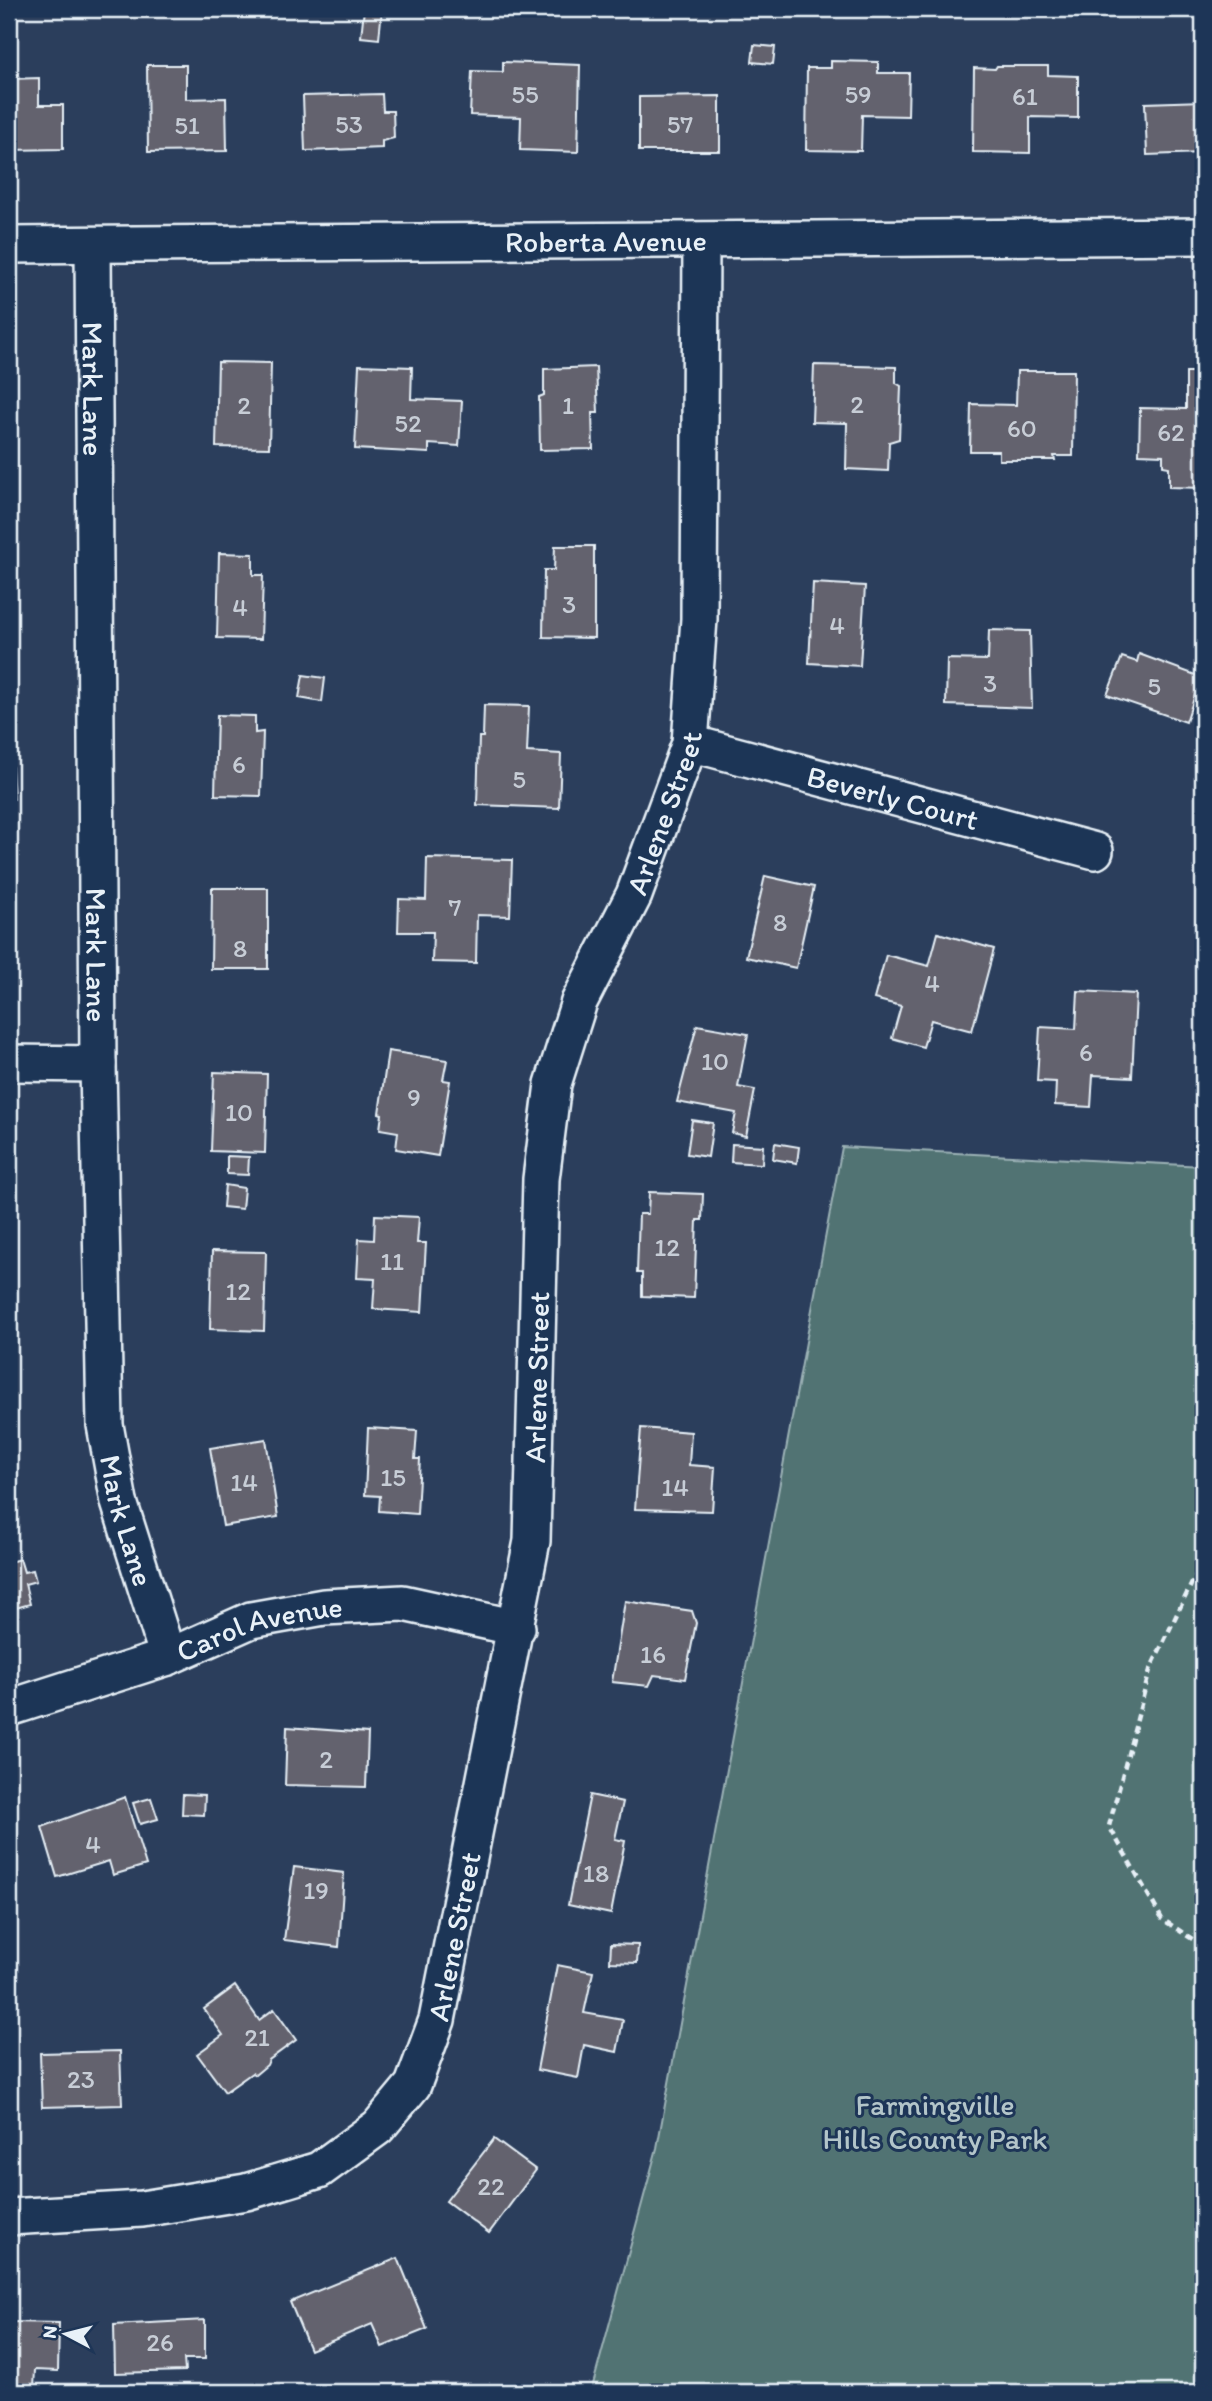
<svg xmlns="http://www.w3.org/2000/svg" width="1212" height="2401" viewBox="0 0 1212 2401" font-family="Itim,sans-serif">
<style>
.green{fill:#517373;stroke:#9cb2b6;stroke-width:2}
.building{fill:#64626e;stroke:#e8f1f8;stroke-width:2}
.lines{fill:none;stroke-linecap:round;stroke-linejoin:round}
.minor-casing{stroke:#e8f1f8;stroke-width:40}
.path{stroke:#e8f1f8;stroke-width:4.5;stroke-dasharray:7 5;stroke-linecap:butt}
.minor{stroke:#1d3557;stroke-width:35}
.labels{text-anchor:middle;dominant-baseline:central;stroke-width:6;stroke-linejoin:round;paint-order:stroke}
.number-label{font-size:26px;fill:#c7cdd6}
.street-label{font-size:30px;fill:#e8f1f8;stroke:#1d3557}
.park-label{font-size:30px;fill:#b3c5c9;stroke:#1d3557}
</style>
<rect width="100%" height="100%" fill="#2b3e5c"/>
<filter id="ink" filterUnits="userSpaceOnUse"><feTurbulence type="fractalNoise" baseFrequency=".0143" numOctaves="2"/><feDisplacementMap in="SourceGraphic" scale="14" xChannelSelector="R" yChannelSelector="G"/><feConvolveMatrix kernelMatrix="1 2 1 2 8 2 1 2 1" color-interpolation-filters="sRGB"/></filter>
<g filter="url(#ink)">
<polygon class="green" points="842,1147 1203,1166 1203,2392 591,2392 657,2148"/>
<g class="building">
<polygon points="364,9 382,9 379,39 361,37"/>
<polygon points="754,45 775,47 773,64 752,62"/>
<polygon points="831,61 878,62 878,73 909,73 908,116 862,115 861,151 806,150 807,68 831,68"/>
<polygon points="503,62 580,65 578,152 520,150 521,117 470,115 472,71 503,72"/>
<polygon points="147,65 186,65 186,99 226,98 227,151 148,152"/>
<polygon points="997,66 1048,66 1048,75 1078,76 1078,118 1030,117 1030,153 973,152 974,68 995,69"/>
<polygon points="39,78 39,105 63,105 63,149 9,150 9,79"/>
<polygon points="382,94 383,111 393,111 394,138 382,141 382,148 305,151 303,96"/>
<polygon points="720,96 720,151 639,151 639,97"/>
<polygon points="1203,101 1203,153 1147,155 1145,103"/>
<polygon points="218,362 271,363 269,448 216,447"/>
<polygon points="359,365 412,367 411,399 462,401 459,446 429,444 429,453 355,449"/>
<polygon points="814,365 896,367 896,383 901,386 899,439 889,442 888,471 846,469 847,423 812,422"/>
<polygon points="596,367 598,413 592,413 593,449 540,450 539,397 544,395 544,369"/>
<polygon points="1017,371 1074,371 1073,456 1054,456 1055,460 999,460 999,451 970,451 971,404 1016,405"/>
<polygon points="1186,372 1203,372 1203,488 1169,487 1169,467 1163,466 1163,455 1139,454 1140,408 1186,409"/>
<polygon points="555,546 594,546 594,638 543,637 544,570 554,570"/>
<polygon points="9,552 11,552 10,641 9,641"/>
<polygon points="219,553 253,554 253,575 263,575 261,639 217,638"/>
<polygon points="813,583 865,586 860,666 809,663"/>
<polygon points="989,630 1030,631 1032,708 946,705 947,659 988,660"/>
<polygon points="1139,654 1201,677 1186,722 1107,695 1122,657 1137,662"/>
<polygon points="303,675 325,678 322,702 299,698"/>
<polygon points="484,705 529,706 527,752 561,754 559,808 477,805 479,737 483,737"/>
<polygon points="217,715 255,716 255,733 263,732 261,796 215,795"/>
<polygon points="9,718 14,799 9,799"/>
<polygon points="427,858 512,860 510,916 477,915 476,963 432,962 433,932 398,932 399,899 426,900"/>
<polygon points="765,876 814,887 796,968 746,957"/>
<polygon points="212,888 268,888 268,969 211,969"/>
<polygon points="938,933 994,949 972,1031 931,1020 923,1047 892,1038 901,1006 874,999 886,955 929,966"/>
<polygon points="1078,991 1136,994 1132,1077 1093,1075 1091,1107 1055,1105 1056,1082 1037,1081 1040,1027 1076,1029"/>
<polygon points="697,1025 748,1034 738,1087 755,1090 746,1136 732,1133 736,1113 677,1102"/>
<polygon points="388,1051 447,1060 443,1080 450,1081 438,1156 396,1149 398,1132 380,1129 382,1114 379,1113"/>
<polygon points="214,1072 267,1074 265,1153 211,1151"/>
<polygon points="692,1120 713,1123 708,1157 687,1154"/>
<polygon points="775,1143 799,1147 797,1163 773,1159"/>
<polygon points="732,1144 763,1146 762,1164 731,1162"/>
<polygon points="227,1156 249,1157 248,1175 227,1174"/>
<polygon points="225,1185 244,1188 242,1209 223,1207"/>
<polygon points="649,1192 703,1194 702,1220 697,1220 694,1298 642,1296 642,1273 637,1273 639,1214 648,1214"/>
<polygon points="375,1215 419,1217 417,1243 426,1243 422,1312 373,1309 375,1279 357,1278 359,1239 374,1240"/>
<polygon points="212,1251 266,1252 264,1331 210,1329"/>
<polygon points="368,1428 417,1431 415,1459 420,1459 417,1514 379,1511 380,1496 365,1495"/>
<polygon points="641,1428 691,1432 689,1465 715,1467 712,1511 635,1509"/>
<polygon points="266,1439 278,1517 223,1526 210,1448"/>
<polygon points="20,1559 24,1572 33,1570 36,1581 25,1584 30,1604 9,1610 9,1562"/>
<polygon points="625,1601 692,1611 696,1623 685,1679 654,1675 649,1686 612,1682"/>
<polygon points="287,1727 368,1733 366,1787 285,1785"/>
<polygon points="183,1794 205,1795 204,1815 182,1814"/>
<polygon points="590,1795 623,1802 615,1839 625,1841 611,1914 568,1905"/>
<polygon points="125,1797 146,1865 113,1875 109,1861 57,1877 42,1827"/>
<polygon points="151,1798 158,1819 140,1824 133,1803"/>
<polygon points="294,1867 344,1873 339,1947 284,1940"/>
<polygon points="611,1944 638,1945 637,1963 610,1962"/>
<polygon points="557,1965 593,1972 584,2013 623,2020 617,2052 584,2045 578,2078 537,2070"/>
<polygon points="235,1986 259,2020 274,2009 296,2040 269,2060 267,2065 255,2075 252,2073 225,2092 197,2054 223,2035 204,2009"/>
<polygon points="120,2051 122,2105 42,2107 40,2053"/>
<polygon points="494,2139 536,2170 489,2233 446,2201"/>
<polygon points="398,2258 427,2329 382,2347 372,2324 310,2350 290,2302"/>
<polygon points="205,2320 205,2359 184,2359 185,2371 115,2373 114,2325"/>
<polygon points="9,2322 59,2323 58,2371 35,2370 34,2387 9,2387"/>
</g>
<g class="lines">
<g class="minor-casing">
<g id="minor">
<path id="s1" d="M9 245 1203 236"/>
<path id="s2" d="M93 245 98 1064 105 1425 119 1502 168 1657"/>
<path id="s3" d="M690 743 1095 851"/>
<polyline points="9,1063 98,1064"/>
<path id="s4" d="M9 1708 168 1657 251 1620 324 1607 403 1603 517 1628"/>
<path id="s5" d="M9 2217 142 2209 246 2192 319 2170 378 2127 413 2085 437 2020 532 1541 541 1179 553 1084 579 1002 634 895 690 743 699 619 701 242"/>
</g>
</g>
<polyline class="path" points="1203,1560 1150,1670 1109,1826 1162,1919 1203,1946"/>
<use href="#minor" class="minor"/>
</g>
</g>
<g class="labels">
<g class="number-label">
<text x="525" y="94">55</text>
<text x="858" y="94">59</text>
<text x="1025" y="96">61</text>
<text x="349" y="124">53</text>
<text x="680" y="124">57</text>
<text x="187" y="125">51</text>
<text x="857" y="404">2</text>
<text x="244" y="405">2</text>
<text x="568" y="405">1</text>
<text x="408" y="423">52</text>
<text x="1022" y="428">60</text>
<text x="1171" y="432">62</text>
<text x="569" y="604">3</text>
<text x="240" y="607">4</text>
<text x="837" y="625">4</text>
<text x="990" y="683">3</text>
<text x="1154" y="686">5</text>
<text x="239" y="764">6</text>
<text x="519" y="779">5</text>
<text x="455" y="907">7</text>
<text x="780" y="922">8</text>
<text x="240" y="948">8</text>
<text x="932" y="983">4</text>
<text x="1086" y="1052">6</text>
<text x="715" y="1061">10</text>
<text x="414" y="1097">9</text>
<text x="239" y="1112">10</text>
<text x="667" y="1247">12</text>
<text x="392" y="1261">11</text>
<text x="238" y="1291">12</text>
<text x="393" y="1477">15</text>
<text x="244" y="1482">14</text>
<text x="675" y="1487">14</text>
<text x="653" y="1654">16</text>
<text x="326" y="1759">2</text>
<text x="93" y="1844">4</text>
<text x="596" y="1873">18</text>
<text x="316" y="1890">19</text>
<text x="257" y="2037">21</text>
<text x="81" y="2079">23</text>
<text x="491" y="2186">22</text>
<text x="160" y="2342">26</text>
</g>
<g class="street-label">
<text stroke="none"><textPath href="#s1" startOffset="597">Roberta Avenue</textPath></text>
<text stroke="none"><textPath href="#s2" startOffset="144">Mark Lane</textPath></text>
<text stroke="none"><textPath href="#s3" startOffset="210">Beverly Court</textPath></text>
<text stroke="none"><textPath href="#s5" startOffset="1752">Arlene Street</textPath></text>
<text stroke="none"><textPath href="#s2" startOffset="710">Mark Lane</textPath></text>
<text stroke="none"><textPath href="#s5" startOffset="1164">Arlene Street</textPath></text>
<text stroke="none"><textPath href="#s2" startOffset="1278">Mark Lane</textPath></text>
<text stroke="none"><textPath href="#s4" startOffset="264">Carol Avenue</textPath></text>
<text stroke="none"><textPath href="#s5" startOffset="597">Arlene Street</textPath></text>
</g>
<g class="park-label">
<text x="935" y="2104">Farmingville<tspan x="935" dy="34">Hills County Park</tspan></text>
</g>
</g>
<rect width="1212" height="2401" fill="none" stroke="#1d3557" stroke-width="35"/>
<rect x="18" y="18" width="1177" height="2366" fill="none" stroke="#e8f1f8" stroke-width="2.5" filter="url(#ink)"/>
<g transform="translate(66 2334) rotate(277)" stroke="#1d3557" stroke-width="5" paint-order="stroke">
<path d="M0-5L12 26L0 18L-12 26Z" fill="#e8f1f8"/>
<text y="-10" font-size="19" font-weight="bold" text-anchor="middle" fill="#e8f1f8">N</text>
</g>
</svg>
